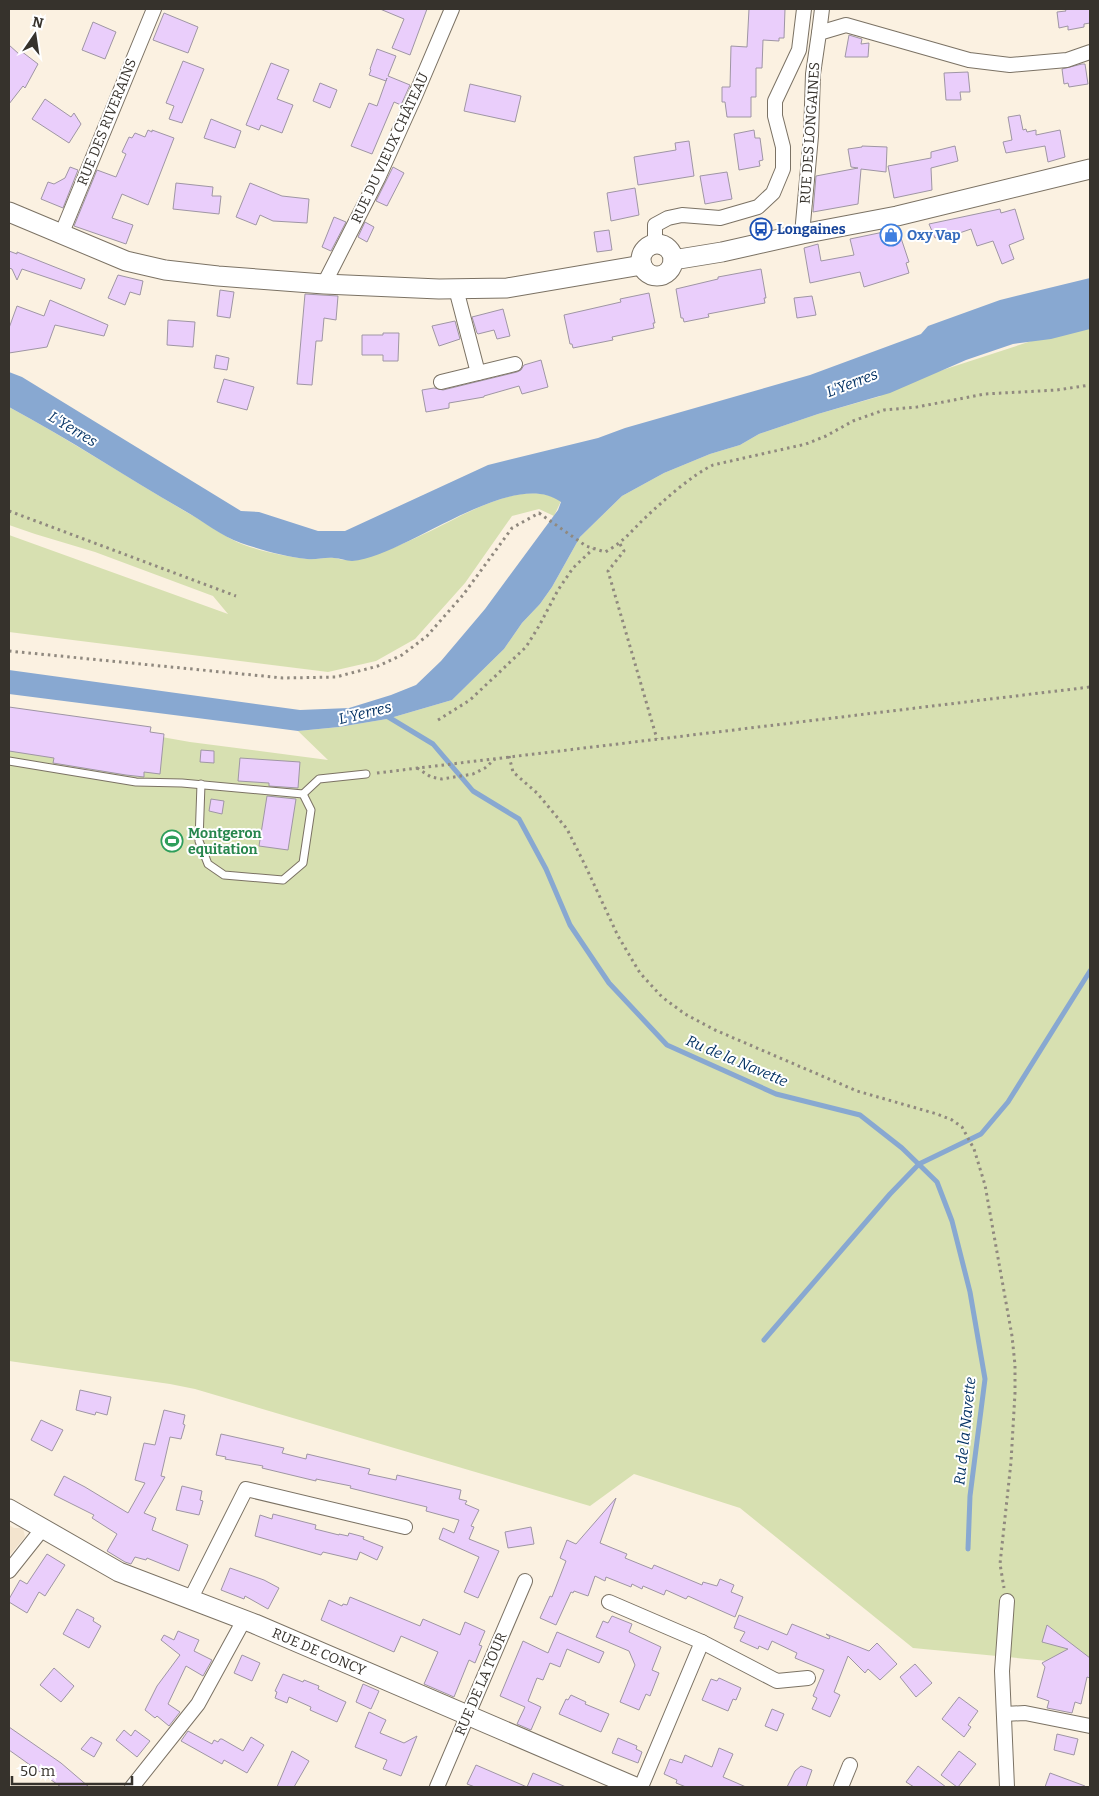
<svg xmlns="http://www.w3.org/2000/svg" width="1099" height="1796" viewBox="0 0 1099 1796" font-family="Bitter,serif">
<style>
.built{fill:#f3e4ce}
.green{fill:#d7e0b1}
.water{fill:#88a8d1}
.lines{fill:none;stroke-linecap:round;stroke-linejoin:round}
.stream{stroke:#88a8d1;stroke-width:5}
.building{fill:#eacefb;stroke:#9f96a4}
.lane-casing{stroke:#7b7264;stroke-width:9}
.street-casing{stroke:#7b7264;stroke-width:16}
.secondary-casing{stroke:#7b7264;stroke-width:21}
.path{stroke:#90897f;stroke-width:3;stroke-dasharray:2.5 4;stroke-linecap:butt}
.lane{stroke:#fff;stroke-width:7}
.street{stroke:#fff;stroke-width:14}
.secondary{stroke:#fff;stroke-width:19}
.labels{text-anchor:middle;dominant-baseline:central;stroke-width:4;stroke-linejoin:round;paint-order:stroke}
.street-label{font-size:14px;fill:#36322c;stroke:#fff}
.transit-label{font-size:14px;font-weight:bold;fill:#164399;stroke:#fff;text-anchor:start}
.shop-label{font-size:14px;font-weight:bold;fill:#366cbe;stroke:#fff;text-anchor:start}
.leisure-label{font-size:14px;font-weight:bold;fill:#27864d;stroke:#fff;text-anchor:start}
.water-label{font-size:15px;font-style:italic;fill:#043264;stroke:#fff}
</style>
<rect width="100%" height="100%" fill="#fbf1e1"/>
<polygon class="built" points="9,1525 14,1528 23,1528 25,1537 9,1556"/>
<g class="green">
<polygon points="1090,322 1090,1665 913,1648 740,1508 634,1474 590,1506 195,1389 170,1384 9,1361 9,710 190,742 328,760 298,731 339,727 387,719 452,700 504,649 522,623 540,604 552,587 580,537 622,496 664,473 710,454 740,445 759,434 818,414 881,396 872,393"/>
<path d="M9 407C70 440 128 478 188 513 205 522 220 534 237 542 254 550 288 557 307 559 316 560 325 557 334 558 337 558 341 560 345 560 372 558 399 546 424 534 460 518 522 476 561 501L554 516 539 509 512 516 465 583 415 639 376 661 328 672 9 632V535L228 614 213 596 95 552 35 534 9 525Z"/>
</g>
<path class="water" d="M1090 278V329L1051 339 1013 344 966 360 890 393 818 414 759 434 740 445 710 454 664 473 622 496 580 537 552 587 540 604 522 623 504 649 452 700 387 719 339 727 298 731 9 694V670L300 710 349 708 391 695 416 685 441 661 485 609 558 510 561 502C511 466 408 556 352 561 346 561 340 558 334 558 325 557 316 560 307 559 286 557 262 550 241 543 221 536 203 521 185 511 126 477 69 439 9 407V372L22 377 241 511 259 512 318 531H345L488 465 598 438 625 428 810 375 921 334 928 326 1000 300Z"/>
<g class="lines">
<g class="stream">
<polyline points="385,715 433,744 473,791 519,819 546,869 570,925 609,983 667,1045 776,1094 860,1115 902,1148 937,1182 952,1221 970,1292 985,1379 970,1496 968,1549"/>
<polyline points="764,1340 890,1194 919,1164 981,1134 1008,1102 1090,971"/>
</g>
</g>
<g class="building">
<polygon points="380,9 427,9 410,55 392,48 404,19"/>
<polygon points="749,9 785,9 784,38 779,38 779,41 763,40 762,68 756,68 756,97 751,97 751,117 727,117 725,102 722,102 722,87 730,87 731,46 747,47"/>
<polygon points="1065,9 1090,9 1090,23 1084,24 1084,27 1068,30 1068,26 1059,28 1057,12 1066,11"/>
<polygon points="164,13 198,27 188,53 153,40"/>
<polygon points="93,22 116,32 105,59 82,50"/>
<polygon points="849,35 862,39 861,44 869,43 868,57 845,57"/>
<polygon points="9,45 19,54 21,51 38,64 25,88 23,86 9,104"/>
<polygon points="377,49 396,56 388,76 410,85 401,105 394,102 372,154 351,146 369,103 377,106 387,78 386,81 369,75 371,70 370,69"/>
<polygon points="183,61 204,69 182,123 169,119 174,106 166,103"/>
<polygon points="271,63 289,70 277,99 293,105 282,133 261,125 259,130 246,125"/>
<polygon points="1082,64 1085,64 1088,84 1069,87 1068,83 1064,84 1062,69"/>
<polygon points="968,72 970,92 960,92 961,100 946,100 944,73"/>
<polygon points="320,83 337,90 330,108 313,101"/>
<polygon points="470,84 521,96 515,122 464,111"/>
<polygon points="45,99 71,117 74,113 81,124 69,143 32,119"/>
<polygon points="1020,115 1023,130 1026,129 1027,132 1036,130 1036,135 1060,130 1065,157 1048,162 1045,146 1006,153 1003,142 1012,140 1008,117"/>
<polygon points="211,119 241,131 235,148 204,138"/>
<polygon points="148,130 152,132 152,130 174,138 148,205 122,194 112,218 133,225 126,244 74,226 97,170 116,177 126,154 122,152 129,137 132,138 135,133 145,137"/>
<polygon points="754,130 755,138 760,138 763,160 759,161 760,166 739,170 734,134"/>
<polygon points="689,141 694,176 638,185 634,157 676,150 675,143"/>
<polygon points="862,146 887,147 886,172 861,169 858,204 813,212 816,176 858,168 851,167 848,149 862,147"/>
<polygon points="955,146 958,161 931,168 932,190 894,198 888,166 931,158 931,152"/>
<polygon points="70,167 78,170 63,208 41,199 48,182 54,184 65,178"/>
<polygon points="393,167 404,173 387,206 376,201"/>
<polygon points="727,172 732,199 705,204 700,176"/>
<polygon points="176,183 213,187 212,196 221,196 219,214 173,209"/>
<polygon points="250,183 282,196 309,199 307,223 273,221 260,215 256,225 236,217"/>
<polygon points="635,188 639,215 611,221 607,193"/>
<polygon points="1000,209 1001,213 1015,209 1024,239 1009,245 1014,259 1002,264 993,241 977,246 971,229 948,237 946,234 935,238 929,224"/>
<polygon points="334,217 346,222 331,251 322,247"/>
<polygon points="365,222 374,227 367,242 358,237"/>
<polygon points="898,229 909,262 906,263 909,273 864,287 860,272 810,283 804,248 818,244 821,261 854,255 850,239"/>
<polygon points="609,230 612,250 597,252 594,232"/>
<polygon points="9,251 17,254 17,252 85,279 81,289 22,269 17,280 12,269 9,268"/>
<polygon points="761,269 766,298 764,298 765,303 708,314 709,317 684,322 683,318 681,318 676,289 718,279 718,277"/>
<polygon points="118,275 143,281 140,295 130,292 125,305 108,298"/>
<polygon points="220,290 234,292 230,318 217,316"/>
<polygon points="649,293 655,323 653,323 654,328 612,337 613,340 573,348 572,344 570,344 564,315 621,302 620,299"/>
<polygon points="305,294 338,296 336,320 324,318 322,341 316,341 312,385 297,384"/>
<polygon points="812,296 816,315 797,318 794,298"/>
<polygon points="50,300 108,325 104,336 55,325 47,347 9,353 9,328 17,306 44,316"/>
<polygon points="503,309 510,336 497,339 494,330 478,334 477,333 472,317"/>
<polygon points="168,320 195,322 193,347 167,345"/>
<polygon points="455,321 460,339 439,346 432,326"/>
<polygon points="383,333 399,333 398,361 383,361 383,355 362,355 362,335 383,335"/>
<polygon points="216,355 229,358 227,370 214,368"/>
<polygon points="541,360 548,387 522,394 519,386 484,396 484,397 449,403 449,408 426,412 422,390 434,388 443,390 517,372 521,370 524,365"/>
<polygon points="224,379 254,387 247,410 217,402"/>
<polygon points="9,707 151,727 150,732 164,734 160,774 144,772 144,777 126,775 53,763 54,758 9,751"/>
<polygon points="201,750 214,751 214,763 200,762"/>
<polygon points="240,758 300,762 298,788 269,786 269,783 238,781"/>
<polygon points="267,796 296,799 288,850 259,846"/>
<polygon points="211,799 224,801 222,814 209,811"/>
<polygon points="80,1390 111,1397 107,1415 96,1412 95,1415 76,1410"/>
<polygon points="164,1410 185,1415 183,1424 185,1425 181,1439 170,1437 161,1476 165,1477 144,1513 156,1518 152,1530 188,1545 179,1571 147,1558 146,1560 135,1557 131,1564 125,1562 107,1551 117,1534 92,1518 94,1515 54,1495 64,1476 85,1487 128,1513 145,1483 135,1480 144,1443 155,1445"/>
<polygon points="41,1420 63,1430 52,1451 31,1440"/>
<polygon points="221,1434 284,1448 282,1453 306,1459 307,1454 370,1469 368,1474 396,1480 397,1475 461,1490 459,1499 467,1501 465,1504 479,1510 471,1526 474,1527 469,1539 499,1551 478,1598 464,1592 479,1557 439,1539 443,1528 454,1533 459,1520 426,1511 427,1507 350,1488 351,1486 316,1479 316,1481 262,1468 263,1466 225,1459 226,1457 216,1455"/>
<polygon points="182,1486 202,1491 200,1500 203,1501 199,1515 176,1510"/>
<polygon points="616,1498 600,1543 627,1554 625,1558 652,1569 654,1565 702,1585 703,1582 717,1586 720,1579 734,1585 731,1592 743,1597 735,1617 688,1596 686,1599 666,1590 664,1595 643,1586 642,1589 632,1584 631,1587 606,1577 605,1581 595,1576 588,1596 574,1591 573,1593 571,1592 556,1625 540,1618 550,1596 552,1597 566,1561 560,1558 567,1540 576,1544"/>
<polygon points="273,1514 316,1525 315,1529 339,1535 339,1534 348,1536 349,1533 364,1537 363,1539 383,1547 377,1560 360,1552 357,1560 323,1552 321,1555 255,1536 260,1515 272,1519"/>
<polygon points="531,1527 534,1544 508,1548 505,1532"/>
<polygon points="47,1554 65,1565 45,1596 39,1592 27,1613 9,1602 9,1599 20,1580 27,1584"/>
<polygon points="230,1568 264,1580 279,1588 268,1609 245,1596 244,1599 221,1590"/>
<polygon points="350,1597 420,1626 423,1619 460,1635 465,1622 485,1631 479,1645 482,1646 475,1663 469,1660 454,1697 424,1684 438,1652 401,1636 394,1652 321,1620 329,1600 342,1606 343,1604 347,1605"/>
<polygon points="77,1609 94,1618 93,1621 101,1626 89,1648 63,1634"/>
<polygon points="739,1615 787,1635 792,1624 829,1639 830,1637 826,1634 869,1651 877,1643 897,1664 880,1680 868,1669 865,1673 848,1656 834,1692 840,1695 830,1717 812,1709 817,1698 813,1696 824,1670 795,1658 797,1653 772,1641 768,1650 759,1646 758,1649 740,1641 745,1632 734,1628"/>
<polygon points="612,1616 632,1624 629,1632 661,1647 652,1670 659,1673 650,1696 646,1694 639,1710 620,1702 635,1665 629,1651 596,1637 603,1621 608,1623"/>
<polygon points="1047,1625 1090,1658 1090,1678 1087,1677 1081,1704 1075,1702 1072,1713 1047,1708 1049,1701 1037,1697 1045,1667 1042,1663 1068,1649 1042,1642"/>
<polygon points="178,1631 199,1640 194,1651 212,1660 203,1676 186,1666 168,1704 180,1712 169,1726 157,1716 155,1718 145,1710 157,1686 180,1655 161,1640 164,1635 174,1640"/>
<polygon points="557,1632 604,1652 599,1663 567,1649 560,1667 550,1663 543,1680 537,1678 528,1701 541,1707 531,1730 517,1724 525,1707 500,1696 523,1641 548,1653"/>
<polygon points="242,1655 260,1663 252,1681 234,1673"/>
<polygon points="915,1664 932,1683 916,1697 900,1677"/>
<polygon points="54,1668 74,1686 61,1702 40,1685"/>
<polygon points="283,1674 303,1682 304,1680 319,1686 318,1689 346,1702 337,1722 310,1710 311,1707 289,1697 287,1703 275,1698 277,1692 275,1691"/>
<polygon points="719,1678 741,1688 736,1700 733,1699 728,1711 702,1700 711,1679 717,1681"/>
<polygon points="363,1684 379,1691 371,1709 356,1702"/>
<polygon points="571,1695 586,1702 585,1704 609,1714 601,1732 559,1714 566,1699 568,1700"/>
<polygon points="959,1697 978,1711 968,1725 971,1727 964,1737 942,1719"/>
<polygon points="772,1709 784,1714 777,1731 765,1726"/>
<polygon points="369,1712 386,1720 380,1733 404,1743 417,1736 401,1776 383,1769 387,1760 355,1747"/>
<polygon points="9,1727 61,1763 89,1787 61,1787 9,1750"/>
<polygon points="124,1730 131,1736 135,1730 150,1741 137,1757 116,1740"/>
<polygon points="188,1731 212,1744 214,1740 218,1742 220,1739 222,1739 243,1751 251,1737 264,1745 247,1773 224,1760 222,1764 181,1741"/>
<polygon points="1057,1734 1078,1739 1074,1755 1054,1750"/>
<polygon points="91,1737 102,1743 94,1757 81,1749"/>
<polygon points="618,1738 637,1746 636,1749 642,1752 638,1763 612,1753"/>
<polygon points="719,1748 733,1754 723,1777 746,1787 686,1787 676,1783 677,1780 664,1774 670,1759 682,1763 685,1755 712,1767"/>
<polygon points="292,1751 309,1761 294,1787 277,1787"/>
<polygon points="959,1751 976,1764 958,1787 957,1787 941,1775"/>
<polygon points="476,1765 527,1787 533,1773 566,1787 475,1787 467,1784"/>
<polygon points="801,1766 812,1770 806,1787 787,1787 795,1771"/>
<polygon points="918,1766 946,1787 914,1787 906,1782"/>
<polygon points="1050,1773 1085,1786 1085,1787 1045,1787"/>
</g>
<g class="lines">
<g class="lane-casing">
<g id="lane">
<polyline points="9,761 136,782 182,783 303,794 319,779 366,774"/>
<polyline points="201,784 199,841 208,864 224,875 283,880 303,863 311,810 303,794"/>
</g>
</g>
<g class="street-casing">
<g id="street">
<polyline points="819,33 822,9"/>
<polyline points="802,234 811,136 813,74 819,33 846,25 969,60 1010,65 1067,60 1090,52"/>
<polyline points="61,235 154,9"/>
<polyline points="655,245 655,225 668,218 682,215 720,218 758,207 773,193 783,169 783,147 775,116 775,101 799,50 804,9"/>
<polyline points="324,284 378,178 415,96 452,9"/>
<polyline points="456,289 478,373"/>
<polyline points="441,382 515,364"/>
<polyline points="9,1571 44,1527"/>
<polyline points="190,1600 246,1489 405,1527"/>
<polyline points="1007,1601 1002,1671 1007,1787"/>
<polyline points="609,1602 702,1642 641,1787"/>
<polyline points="702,1642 777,1681 808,1678"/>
<polyline points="1004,1714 1025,1713 1090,1726"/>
<polyline points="132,1787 198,1704 244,1620"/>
<polyline points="437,1787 525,1581"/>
<polyline points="841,1787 850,1765"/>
</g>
</g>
<g class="secondary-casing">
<g id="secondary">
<polyline points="9,212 126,261 165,270 218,276 324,284 439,289 507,288 642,265"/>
<circle cx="657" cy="260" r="16"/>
<polyline points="673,260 722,252 802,234 897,216 1090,169"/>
<polyline points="9,1509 119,1572 255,1624 635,1787"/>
</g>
</g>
<g class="path">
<polyline points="9,511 236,596"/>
<polyline points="620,544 624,551 608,571 657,739"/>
<path d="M9 651 283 678 336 677 378 666 402 655 427 636 463 595 512 528 539 513 586 546 605 552C624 542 631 531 646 517 664 500 692 475 713 465L806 444 826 436 853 421 884 410 917 407 985 394 1057 390 1090 385"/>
<polyline points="438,720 470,700 526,647 539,626 558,590 573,568 593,549"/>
<polyline points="509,756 513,772 537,793 567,829 585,865 618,936 640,973 662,997 685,1014 715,1030 857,1091 937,1114 952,1120 962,1127 974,1149 985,1185 1012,1336 1015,1365 1015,1393 1011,1462 1000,1564 1004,1588"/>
<polyline points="417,768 431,777 442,779 473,774 485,768 495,759"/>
<polyline points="377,773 1090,687"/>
</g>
<use href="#lane" class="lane"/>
<use href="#street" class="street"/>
<use href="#secondary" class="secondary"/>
</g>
<defs>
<g id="bus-ring" transform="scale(1.125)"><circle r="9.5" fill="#fff" stroke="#1a4fb4" stroke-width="1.5"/><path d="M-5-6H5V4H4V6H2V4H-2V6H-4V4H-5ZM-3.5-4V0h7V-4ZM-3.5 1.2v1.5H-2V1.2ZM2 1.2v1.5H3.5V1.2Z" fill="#1a4fb4"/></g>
<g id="shop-ring" transform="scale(1.125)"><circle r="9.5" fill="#fff" stroke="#3f7fe0" stroke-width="1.5"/><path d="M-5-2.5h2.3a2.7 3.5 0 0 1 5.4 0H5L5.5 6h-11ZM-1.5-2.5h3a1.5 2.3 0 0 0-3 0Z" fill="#3f7fe0"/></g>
<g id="stadium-ring" transform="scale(1.125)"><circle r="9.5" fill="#fff" stroke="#2e9e5b" stroke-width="1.5"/><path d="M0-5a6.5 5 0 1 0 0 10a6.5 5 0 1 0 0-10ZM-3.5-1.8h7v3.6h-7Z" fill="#2e9e5b"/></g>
</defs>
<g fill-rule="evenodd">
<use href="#bus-ring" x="761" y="229"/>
<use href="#shop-ring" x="891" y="235"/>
<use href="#stadium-ring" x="172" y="841"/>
</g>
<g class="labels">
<g class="street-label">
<text transform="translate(107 122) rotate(-68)">RUE DES RIVERAINS</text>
<text transform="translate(810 133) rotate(-86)">RUE DES LONGAINES</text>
<text transform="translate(390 148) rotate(-65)">RUE DU VIEUX CHÂTEAU</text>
<text transform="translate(319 1652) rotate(23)">RUE DE CONCY</text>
<text transform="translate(481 1684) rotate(-67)">RUE DE LA TOUR</text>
</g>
<g class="transit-label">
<text x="777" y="229">Longaines</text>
</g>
<g class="shop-label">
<text x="907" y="235">Oxy Vap</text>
</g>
<g class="leisure-label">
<text x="188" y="833">Montgeron<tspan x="188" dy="16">equitation</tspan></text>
</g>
<g class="water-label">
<text transform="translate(852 383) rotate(-21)">L'Yerres</text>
<text transform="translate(73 429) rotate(31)">L'Yerres</text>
<text transform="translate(365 713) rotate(-14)">L'Yerres</text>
<text transform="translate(737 1061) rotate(23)">Ru de la Navette</text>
<text transform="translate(965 1431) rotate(-84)">Ru de la Navette</text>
</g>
</g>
<rect width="1099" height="1796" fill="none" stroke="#36322c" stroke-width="20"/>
<g transform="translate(35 35) rotate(13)" stroke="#ffffff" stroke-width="4" paint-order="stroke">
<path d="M0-4L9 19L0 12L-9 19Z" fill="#36322c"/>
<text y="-8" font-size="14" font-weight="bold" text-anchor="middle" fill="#36322c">N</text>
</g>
<path d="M12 1776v8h120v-8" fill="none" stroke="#36322c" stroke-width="2.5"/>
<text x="20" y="1776" font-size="15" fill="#36322c" stroke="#ffffff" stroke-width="4" paint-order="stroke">50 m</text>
</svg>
